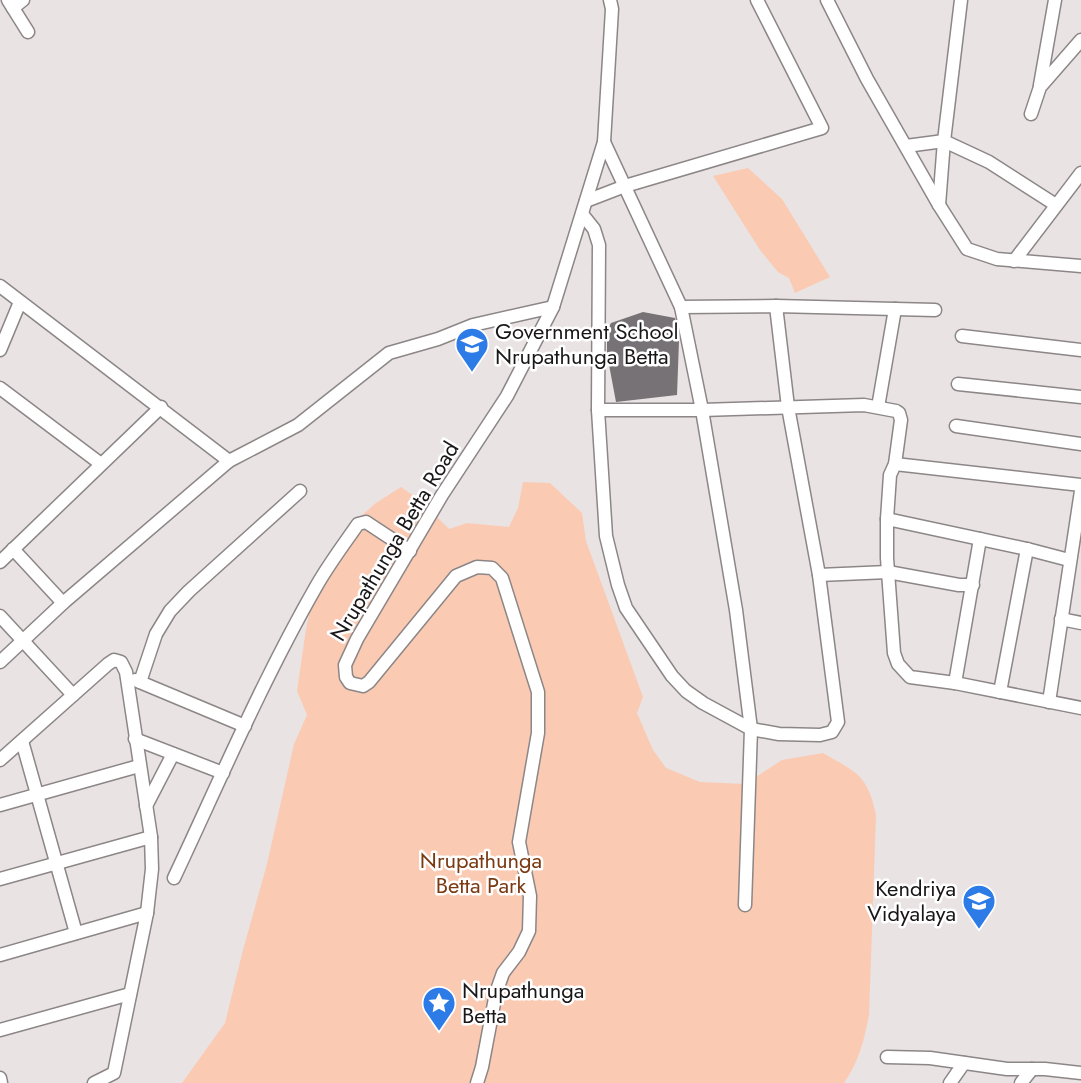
<svg xmlns="http://www.w3.org/2000/svg" width="1081" height="1083" viewBox="0 0 1081 1083" font-family="Jost,sans-serif">
<style>
.green{fill:#fbcab2}
.building{fill:#777275}
.lines{fill:none;stroke-linecap:round;stroke-linejoin:round}
.minor-casing{stroke:#8c8687;stroke-width:15}
.minor{stroke:#fff;stroke-width:12}
.labels{text-anchor:middle;dominant-baseline:central;stroke-width:5;stroke-linejoin:round;paint-order:stroke}
.poi-label{font-size:22px;fill:#181616;stroke:#fff;text-anchor:start}
.street-label{font-size:22px;fill:#181616;stroke:#fff}
.park-label{font-size:22px;fill:#793912;stroke:#fff}
</style>
<rect width="100%" height="100%" fill="#e9e3e4"/>
<g class="green">
<polygon points="748,168 782,199 830,277 795,293 789,278 778,272 760,250 713,176"/>
<path d="M523 482 550 483 582 513 586 541 643 697 637 713 653 750 666 768 700 782 745 784 782 760 823 753C856 772 868 775 876 815L869 1015C864 1041 859 1061 844 1083H182L225 1023 243 950 267 864 294 744 307 715 297 691 306 629 316 583 343 532 376 503 401 487 421 501 449 529 467 523 509 527 518 508Z"/>
</g>
<polygon class="building" points="643,312 675,318 679,341 677,395 616,402 607,354 607,330 611,323"/>
<g class="lines">
<g class="minor-casing">
<g id="minor">
<polyline points="8,0 28,32"/>
<polyline points="827,0 867,79 939,205 967,249 997,259 1081,266"/>
<polyline points="13,8 23,0"/>
<polyline points="1040,85 1055,0"/>
<polyline points="1031,114 1040,87 1081,40"/>
<polyline points="604,142 681,307 776,306 935,310"/>
<polyline points="906,146 944,141 989,162 1056,205"/>
<polyline points="586,201 625,186 822,128 757,0"/>
<polyline points="939,205 944,141 961,0"/>
<polyline points="582,214 594,229 599,245 598,410 606,536 618,585 626,608 672,676 686,691 703,703 751,729 779,734 820,735 832,732 838,722 819,575 788,407 776,306"/>
<polyline points="1014,261 1081,173"/>
<polyline points="0,286 229,461"/>
<polyline points="681,307 702,410 736,610 751,729 745,905"/>
<polyline points="962,336 1081,350"/>
<polyline points="0,350 20,302"/>
<polyline points="958,384 1081,397"/>
<polyline points="0,388 101,464"/>
<polyline points="878,407 895,309"/>
<polyline points="598,410 702,410 864,405 896,411 899,413 901,420 895,464 890,475 887,519 887,558 894,653 898,664 910,677 955,683 1081,708"/>
<polyline points="956,426 1081,444"/>
<polyline points="895,464 1081,485"/>
<polyline points="887,519 1027,549 1069,560"/>
<polyline points="13,549 63,603"/>
<polyline points="0,562 161,407"/>
<polyline points="819,575 888,572 959,585 973,585"/>
<polyline points="0,616 73,695"/>
<polyline points="1061,619 1081,623"/>
<polyline points="0,662 63,603 229,461 298,425 389,353 438,339 473,325 553,307"/>
<polyline points="135,680 245,726"/>
<polyline points="140,682 156,634 170,611 189,591 300,491"/>
<polyline points="955,683 980,539"/>
<polyline points="1000,692 1027,549"/>
<polyline points="1049,702 1081,491"/>
<polyline points="135,739 223,773"/>
<polyline points="22,741 76,933"/>
<polyline points="0,760 108,664 114,660 121,662 126,672 151,837 152,869 147,913 114,1073 94,1083"/>
<polyline points="0,805 139,766"/>
<polyline points="146,806 173,754"/>
<path d="M174 878C220 780 263 679 317 585 329 564 344 544 358 524L366 522 410 551"/>
<polyline points="0,879 151,837"/>
<polyline points="0,955 147,913"/>
<polyline points="0,1030 130,994"/>
<polyline points="887,1057 930,1058 1007,1069 1045,1069 1081,1073"/>
<polyline points="0,1078 1,1083"/>
<polyline points="477,1083 482,1067 496,993 503,973 519,952 529,931 530,896 519,842 538,733 538,692 502,578 492,568 477,567 456,576 369,682 363,686 350,683 346,677 345,665 357,639 442,495 507,396 553,307 604,142 612,9 610,0"/>
<polyline points="950,1083 964,1063"/>
<polyline points="1021,1083 1032,1069"/>
</g>
</g>
<use href="#minor" class="minor"/>
</g>
<defs>
<g id="school-pin" transform="scale(1.725)"><path d="M0 17L-7.5 6A9.5 9.5 0 1 1 7.5 6Z" fill="#2c7be7" stroke="#fff"/><path d="M0-5L7-2L0 1L-7-2ZM-4 1L0 2.5L4 1V4Q0 6-4 4Z" fill="#fff"/></g>
<g id="sight-pin" transform="scale(1.725)"><path d="M0 17L-7.5 6A9.5 9.5 0 1 1 7.5 6Z" fill="#2c7be7" stroke="#fff"/><path d="M0-6L1.8-2.2L6-1.7L2.9 1.2L3.7 5.4L0 3.3L-3.7 5.4L-2.9 1.2L-6-1.7L-1.8-2.2Z" fill="#fff"/></g>
</defs>
<g fill-rule="evenodd">
<use href="#school-pin" x="472" y="344"/>
<use href="#school-pin" x="979" y="901"/>
<use href="#sight-pin" x="439" y="1003"/>
</g>
<g class="labels">
<g class="poi-label">
<text x="495" y="331">Government School<tspan x="495" dy="25">Nrupathunga Betta</tspan></text>
<text x="956" y="888" text-anchor="end">Kendriya<tspan x="956" dy="25">Vidyalaya</tspan></text>
<text x="462" y="990">Nrupathunga<tspan x="462" dy="25">Betta</tspan></text>
</g>
<g class="street-label">
<text transform="translate(394 541) rotate(-59)">Nrupathunga Betta Road</text>
</g>
<g class="park-label">
<text x="481" y="860">Nrupathunga<tspan x="481" dy="25">Betta Park</tspan></text>
</g>
</g>
</svg>
